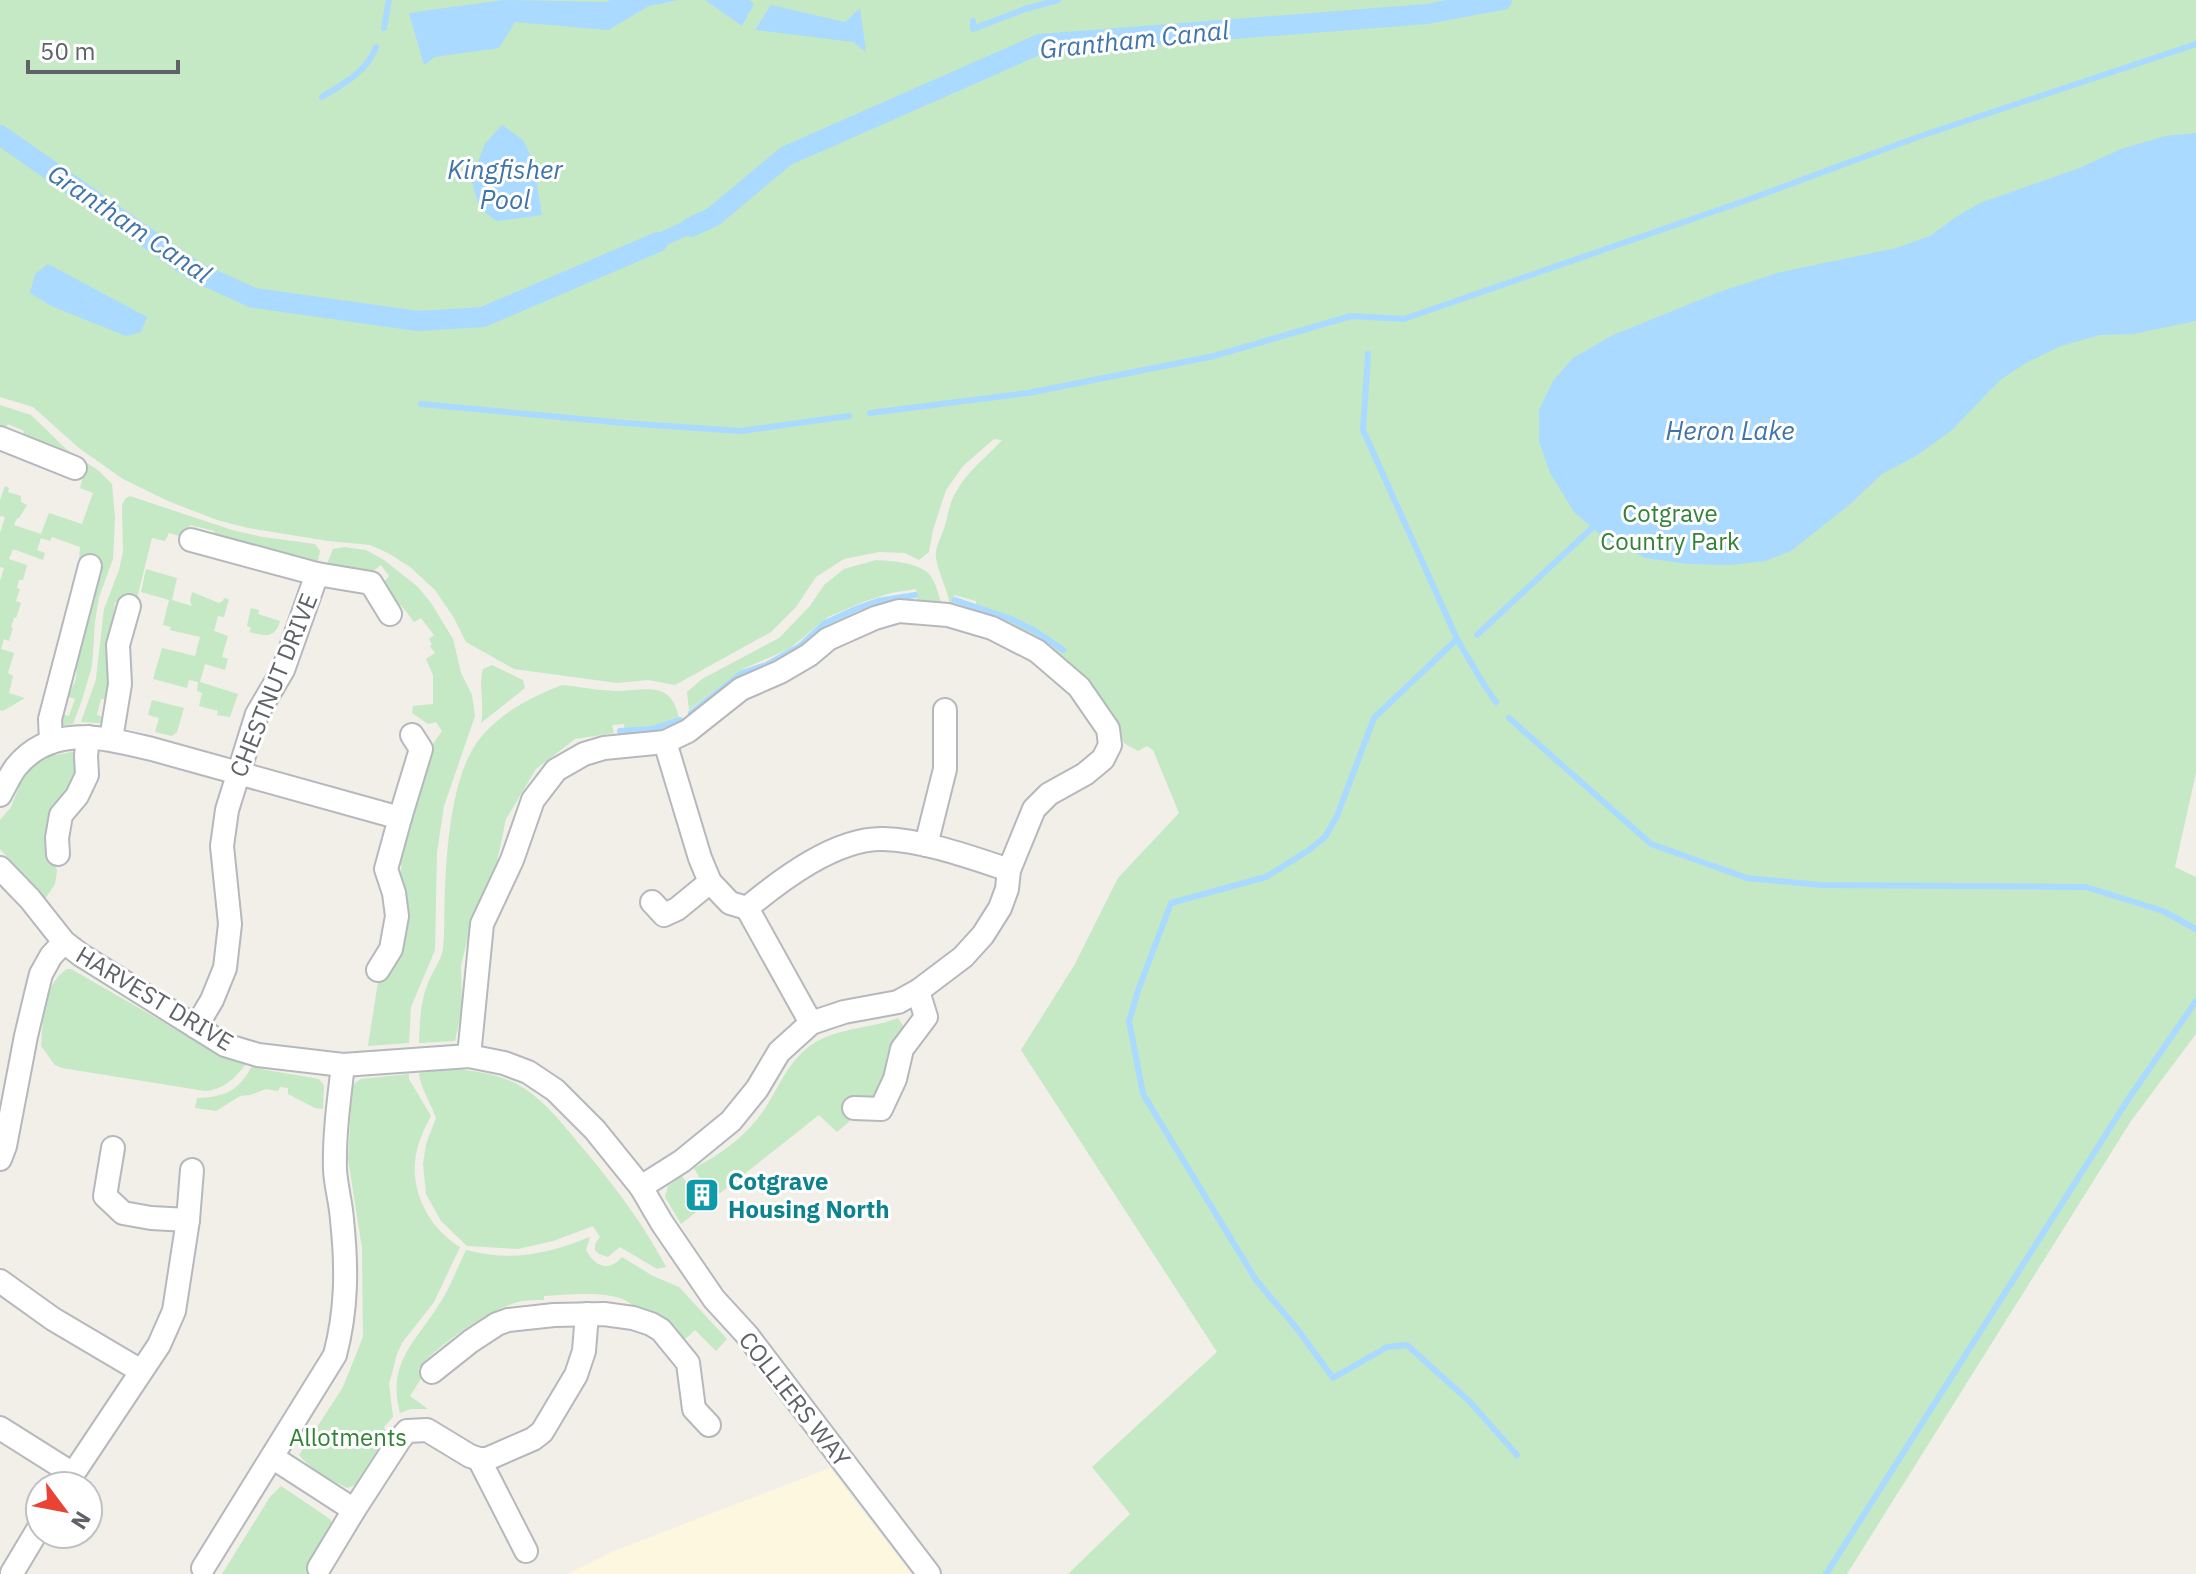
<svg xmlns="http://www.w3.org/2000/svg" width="2196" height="1574" viewBox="0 0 2196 1574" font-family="'IBM Plex Sans',sans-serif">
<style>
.commercial{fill:#fef7e0}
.green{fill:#c5e8c5}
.water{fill:#aadaff}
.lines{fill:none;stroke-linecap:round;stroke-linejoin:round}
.stream{stroke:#aadaff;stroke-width:6}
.canal{stroke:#aadaff;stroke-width:20}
.minor-casing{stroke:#b5b8bc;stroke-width:26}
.minor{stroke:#fff;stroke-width:22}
.labels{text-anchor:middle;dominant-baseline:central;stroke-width:6;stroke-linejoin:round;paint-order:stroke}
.park-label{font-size:24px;fill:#348238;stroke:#fff}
.street-label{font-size:24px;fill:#5f6368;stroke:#fff}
.culture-label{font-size:24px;font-weight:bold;fill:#0d838f;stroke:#fff;text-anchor:start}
.water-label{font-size:26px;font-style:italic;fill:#4174aa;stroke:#fff}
</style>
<rect width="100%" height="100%" fill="#f1efe8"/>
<polygon class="commercial" points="830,1468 911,1574 567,1574 614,1551"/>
<g class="green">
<path d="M0 0H2196V773L2175 867 2196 877V1034L2131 1121 1847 1574H1068L1130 1514 1092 1467 1217 1352 1021 1050 1075 964 1118 878 1179 813 1153 750 1147 746 1138 751 1124 743C1097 666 1044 645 975 616L976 601 954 595V608L950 606C948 590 938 573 936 558 935 549 939 541 942 534 948 521 948 504 956 492 967 471 987 457 1002 440L994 439 963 466 946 490 933 530 929 552 919 560 905 553 879 552 844 559 816 577 796 607 771 632 675 685 648 680 617 683 514 669 466 642 454 618 435 590 410 567 388 553 370 545 328 541 248 528 217 520 168 501 123 479 79 448 33 407 0 397Z"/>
<path d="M0 405 31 415 66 449 99 471 112 484 115 518 113 559 99 597 95 622 92 666 82 700 73 724 58 726 60 714 69 716 75 699 66 696C73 688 78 679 76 668L95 597 85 563 79 561 80 547 52 537 50 541 41 538 37 550 45 553 43 560 13 549 9 559 27 565 23 580H19L17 588 20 589 16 601 21 603 16 618H14L11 627 13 628 9 641 4 639 1 649 14 653 8 673 13 676 9 693 25 698 3 711 0 710V581L4 568 0 567V533L5 517 0 516V500L5 486 9 488 8 492 21 496V502L27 505 19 518H17L14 525 41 534 49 513 82 524 93 493 80 488 83 476 22 437 24 431 8 424 4 429 0 427Z"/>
<polygon points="130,496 232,530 263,537 315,544 320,551 318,561 276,550 274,555 215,538 214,531 190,525 186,538 169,533 165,541 152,538 135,606 115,602 108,699 101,699 97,715 103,717 101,723 81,722 96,679 104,609 119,570 123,552 122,505 125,499"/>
<polygon points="344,547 366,550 384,560 418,587 431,603 453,639 461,673 472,695 475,716 444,806 437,852 435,950 411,1007 409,1043 368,1046 378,982 399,949 399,876 402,866 396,864 429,750 442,731 436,722 428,724 412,713 413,706 433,704 433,675 426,659 435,653 430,646 432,644 429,639 434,635 421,618 414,622 401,605 393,610 381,586 389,576 381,565 369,574 327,564 333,549"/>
<path d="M876 560C891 561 914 562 927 572 935 579 938 593 941 602L939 607 917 603 916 589 891 593 863 602 828 617 789 649 743 669 689 710 687 692 702 679 779 638 810 606 824 585 844 569Z"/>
<polygon points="146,569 177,578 172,600 192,606 190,601 192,592 219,603 223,601 224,598 229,599 224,617 218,616 214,631 228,636 222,657 228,659 225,670 205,664 200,682 238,694 230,717 217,715 218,711 199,706 202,693 197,691 198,682 189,680 187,688 153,679 162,648 195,656 200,637 170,630 171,627 163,625 169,600 141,592"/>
<path d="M251 608 259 610 258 614 280 621C275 639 265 636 249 632L251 628 247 626Z"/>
<path d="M492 665 523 680 525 688 481 723C485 704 478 687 483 669Z"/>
<path d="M562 685C581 687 601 691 619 691 653 689 673 682 680 723 662 730 646 734 625 734L624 724 612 725 614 733 575 739 536 769 506 819 497 862 472 920 461 966 462 1008 455 1041 419 1043C420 1023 420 1002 428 983 432 972 441 961 443 949 445 930 444 908 445 889 447 844 452 772 481 737 502 712 533 696 562 685Z"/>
<polygon points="152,700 184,708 177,732 172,736 155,732 159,718 148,715"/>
<polygon points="76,751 76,777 52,857 57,871 55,884 45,899 0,849 0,820 11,807 20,784 27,774 35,764 46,757"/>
<path d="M67 969H71L221 1055 246 1064C235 1078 223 1090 205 1091L62 1068 55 1065 41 1046C43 1021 43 984 67 969Z"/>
<path d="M898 1018 904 1027C897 1037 886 1049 886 1062 886 1069 890 1075 887 1081 884 1092 847 1124 837 1132L819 1115 681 1224 665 1197 668 1186 682 1176 700 1203 710 1197 694 1168C722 1154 746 1136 764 1110 778 1089 786 1066 806 1049 832 1027 867 1030 898 1018Z"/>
<path d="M252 1066 266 1070 319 1079 324 1085 323 1109 315 1108 288 1094V1088L280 1087 278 1091 266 1089 250 1095 240 1096 216 1111 195 1108 197 1098C224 1097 238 1092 252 1066Z"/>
<path d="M449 1069C471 1070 494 1073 515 1083 542 1097 562 1123 581 1146 615 1187 641 1220 666 1267L657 1269 620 1247 608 1257 599 1254 595 1250V1244L600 1237 593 1226 553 1241 518 1249 467 1246 441 1221 426 1194 423 1164 426 1144 436 1118C432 1106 419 1084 419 1073Z"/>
<path d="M409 1074V1079L431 1116C423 1131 416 1146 415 1163 412 1196 432 1231 460 1247L434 1302 402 1343 397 1354 389 1384 393 1417 384 1427 387 1434 355 1485 347 1488C331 1480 310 1469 299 1455L343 1387 363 1337 362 1248 348 1159 352 1089 355 1083 361 1079Z"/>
<path d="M590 1237 586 1250C595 1267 609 1272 622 1257L653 1276 679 1287 727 1339 716 1351 695 1330 684 1340C677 1336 676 1331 671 1325 663 1315 647 1312 635 1308 620 1288 568 1295 544 1296V1300C536 1300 526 1300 518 1302 490 1309 436 1346 418 1369L424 1374 410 1396 428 1409H411L400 1413C387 1363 414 1344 438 1306 450 1289 457 1268 466 1250 512 1262 547 1254 590 1237Z"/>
<polygon points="281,1486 330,1519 336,1531 312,1574 222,1574 270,1497"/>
</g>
<g class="water">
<polygon points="503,0 605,2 611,0 679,0 649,6 608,30 515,22 499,48 435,57 424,65 409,13"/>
<polygon points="705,0 749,0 754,4 742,26"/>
<polygon points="771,5 845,22 860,8 866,52 853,42 755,30"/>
<polygon points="502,125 523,140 533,160 542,215 497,221 480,209 471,179 485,144"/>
<polygon points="2196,133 2196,321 2133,334 2100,335 2061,346 2026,363 2000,380 1952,430 1916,456 1882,474 1849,505 1791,551 1765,561 1730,565 1687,564 1646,558 1608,541 1574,512 1550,473 1539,441 1539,410 1553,381 1573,358 1613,335 1722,291 1777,273 1896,248 1930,236 1956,217 1980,203 2077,169 2121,149 2165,136"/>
<polygon points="715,207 713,216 721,220 643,256 634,253 636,243"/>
<polygon points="48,264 147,317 141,332 126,336 51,306 30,293 35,274"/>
</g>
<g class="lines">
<g class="stream">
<polyline points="973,21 973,29 1025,9 1058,0"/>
<polyline points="384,28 389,0"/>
<path d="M322 97C343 84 368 71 376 47"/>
<polyline points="1368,354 1363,430 1457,639 1486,688 1496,702"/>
<polyline points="421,404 624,423 740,431 849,416"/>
<polyline points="870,413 1028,393 1214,356 1351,316 1404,319 1750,199 1918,137 2196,44"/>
<polyline points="955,600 1011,619 1035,631 1063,650"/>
<polyline points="1477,635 1592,528"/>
<polyline points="1457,639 1374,718 1337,816 1325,837 1309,850 1266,877 1171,903 1139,988 1129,1021 1143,1094 1256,1280 1298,1330 1333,1378 1387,1347 1407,1345 1470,1402 1517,1455"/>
<polyline points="691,713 742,673 766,665 800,646 825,623 858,608 878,601 915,595"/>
<polyline points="1509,718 1651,844 1747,878 1820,885 2086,887 2163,911 2196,929"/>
<polyline points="620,731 652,729 680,720"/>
<polyline points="1826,1574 2129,1098 2196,1001"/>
</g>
<g class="canal">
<polyline points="0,135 196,272 254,298 418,321 483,317 658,242"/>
<polyline points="691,227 713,217 786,156 1040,44 1427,14 1502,0"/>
</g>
<g class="minor-casing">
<g id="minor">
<polyline points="0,438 75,468"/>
<polyline points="191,540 317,574 371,583 390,614"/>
<polyline points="111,739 120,684 118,645 129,606"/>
<polyline points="51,742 50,719 90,566"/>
<polyline points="665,742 700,858 710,882 730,903 747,908 811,1023"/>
<path d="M0 795C5 786 10 775 16 767 52 723 104 738 152 749L400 818 386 869 394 893 397 916 391 949 378 970"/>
<polyline points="400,818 421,749 412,735"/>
<polyline points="926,845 945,769 945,710"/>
<polyline points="58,854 57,838 61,815 77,796 87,775 86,756 88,737"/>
<polyline points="0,868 30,899 64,942 81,955 225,1045 258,1055 343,1065 469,1056 504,1063 528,1072 555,1090 595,1130 641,1187 662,1223 714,1299 747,1335 929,1574"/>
<polyline points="652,902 664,915 677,909 710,882"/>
<path d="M747 908C782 879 836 838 883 839 923 840 970 857 1009 870"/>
<polyline points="196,1027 212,1000 225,968 230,924 222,846 227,810 257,714 283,670 317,574"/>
<polyline points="469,1056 482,924 512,860 533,800 556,770 584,754 604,748 665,742 688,731 741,689 780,672 809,655 828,639 875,618 899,611 948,615 992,628 1037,651 1079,687 1108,729 1110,745 1103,759 1085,774 1049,794 1034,809 1009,870 1007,889 1000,908 983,935 963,957 918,991 898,1002 844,1012 811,1023 779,1052 757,1089 731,1121 682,1161 641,1187"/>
<polyline points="854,1108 881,1109 895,1079 902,1049 926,1017 918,991"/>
<polyline points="113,1148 105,1196 123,1213 151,1218 188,1220"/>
<polyline points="0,1159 5,1146 26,1036 36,994 41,974 51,956 64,942"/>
<polyline points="0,1281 53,1319 141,1371"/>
<polyline points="432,1372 471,1341 497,1324 508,1320 554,1315 604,1314 633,1318 651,1324 661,1330 688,1363 694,1409 709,1425"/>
<polyline points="0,1428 73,1474"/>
<polyline points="272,1457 354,1510"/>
<polyline points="479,1459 526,1551"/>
<polyline points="65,1486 159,1345 174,1311 188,1220 192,1170"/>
<path d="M203 1568 335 1355C347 1309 347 1267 342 1220 341 1203 336 1187 335 1170 334 1135 339 1099 343 1065"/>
<polyline points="319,1568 354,1510 400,1439 407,1431 427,1430 470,1456 479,1459 487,1459 533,1439 542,1432 576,1375 584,1351 587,1314"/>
<polyline points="12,1573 40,1526"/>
</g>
</g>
<use href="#minor" class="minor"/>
</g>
<defs>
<g id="building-square" transform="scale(1.8)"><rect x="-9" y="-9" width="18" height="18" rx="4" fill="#0f9aa8" stroke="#fff"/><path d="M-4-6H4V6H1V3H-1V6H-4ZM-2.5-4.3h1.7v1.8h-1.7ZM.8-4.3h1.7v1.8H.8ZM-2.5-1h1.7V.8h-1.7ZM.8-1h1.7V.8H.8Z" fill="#fff"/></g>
</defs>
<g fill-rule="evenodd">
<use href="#building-square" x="702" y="1195"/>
</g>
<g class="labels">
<g class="park-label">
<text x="1670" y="513">Cotgrave<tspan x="1670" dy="28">Country Park</tspan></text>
<text x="348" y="1437">Allotments</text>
</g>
<g class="street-label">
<text transform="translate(273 685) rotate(-68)">CHESTNUT DRIVE</text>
<text transform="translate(155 998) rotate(31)">HARVEST DRIVE</text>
<text transform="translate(795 1399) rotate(52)">COLLIERS WAY</text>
</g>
<g class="culture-label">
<text x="728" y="1181">Cotgrave<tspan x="728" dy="28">Housing North</tspan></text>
</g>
<g class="water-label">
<text transform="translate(1134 39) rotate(-6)">Grantham Canal</text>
<text x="505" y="169">Kingfisher<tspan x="505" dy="30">Pool</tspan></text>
<text transform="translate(130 223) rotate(34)">Grantham Canal</text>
<text x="1730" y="430">Heron Lake</text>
</g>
</g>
<g transform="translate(64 1510) rotate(122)"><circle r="38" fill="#ffffff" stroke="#bfc1c3" stroke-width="2"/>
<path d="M0-6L14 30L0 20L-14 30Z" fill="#ea4335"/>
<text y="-12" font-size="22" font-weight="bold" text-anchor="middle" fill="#5f6368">N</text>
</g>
<path d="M28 60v12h150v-12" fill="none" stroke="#5f6368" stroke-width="4"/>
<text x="40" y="60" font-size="24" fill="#5f6368" stroke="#ffffff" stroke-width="6" paint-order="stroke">50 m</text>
</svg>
